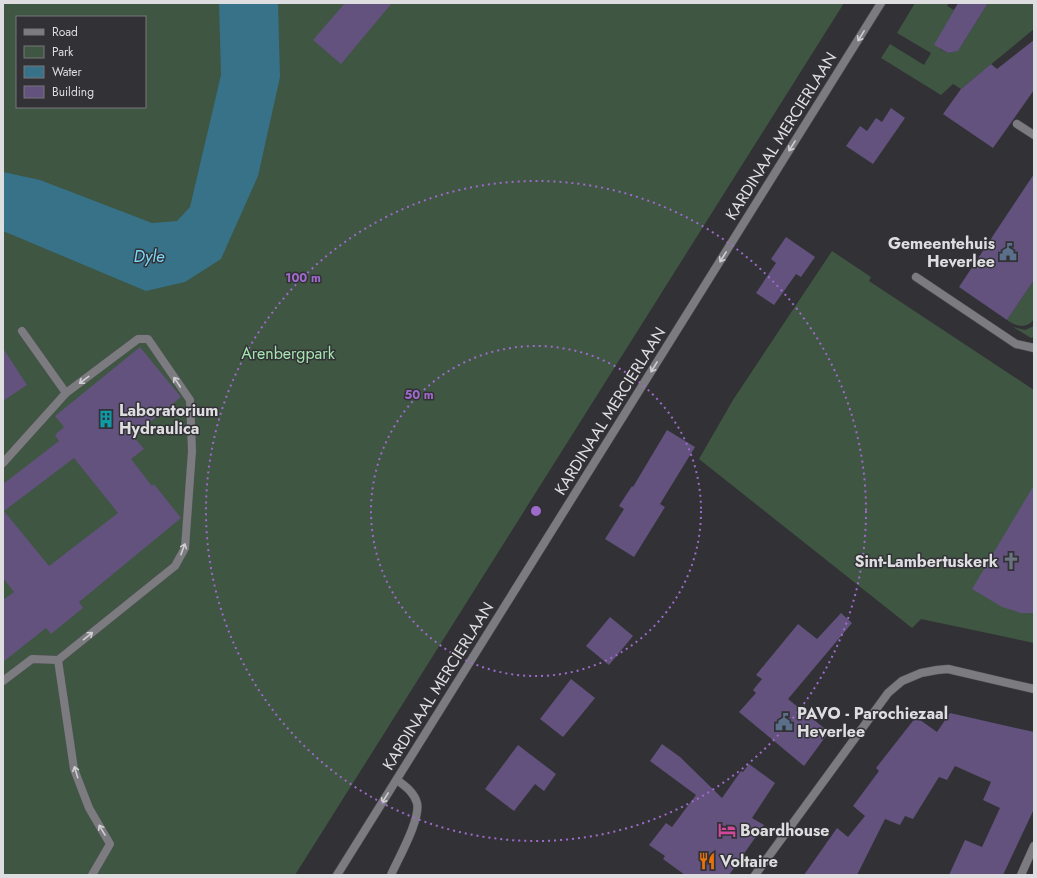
<svg xmlns="http://www.w3.org/2000/svg" width="1037" height="878" viewBox="0 0 1037 878" font-family="Jost,sans-serif">
<style>
.green{fill:#3e5642;fill-rule:evenodd}
.water{fill:#377289}
.building{fill:#62527d;fill-rule:evenodd}
.lines{fill:none;stroke-linecap:round;stroke-linejoin:round}
.lane-casing{stroke:#515155;stroke-width:9}
.street-casing{stroke:#515155;stroke-width:9}
.lane{stroke:#7b7b80;stroke-width:8}
.street{stroke:#7b7b80;stroke-width:8}
.oneway{stroke:#cfcfd2}
.ring{fill:none;stroke:#9e6acb;stroke-width:2;stroke-dasharray:2 4}
.labels{text-anchor:middle;dominant-baseline:central;stroke-width:3;stroke-linejoin:round;paint-order:stroke}
.street-label{font-size:16px;fill:#dedee1;stroke:#323236}
.poi-label{font-size:16px;font-weight:bold;fill:#dedee1;stroke:#323236;text-anchor:start}
.park-label{font-size:16px;fill:#a4e6af;stroke:#323236}
.water-label{font-size:17px;font-style:italic;fill:#7dd8fc;stroke:#323236}
.centre{fill:#9e6acb;stroke:#323236;stroke-width:2}
.ring-label{font-size:12px;text-anchor:middle;font-weight:bold;fill:#9e6acb;stroke:#323236;stroke-width:3;stroke-linejoin:round;paint-order:stroke}
</style>
<rect width="100%" height="100%" fill="#323236"/>
<g class="green">
<path d="M3 3H844L295 875H3ZM17 17H145V107H17Z"/>
<polygon points="915,3 949,3 947,6 954,10 938,40 940,49 948,53 956,51 961,46 988,3 1034,3 1034,29 961,89 953,84 941,95 881,58 890,44 924,65 931,53 897,33"/>
<polygon points="832,251 871,277 869,281 1034,390 1034,643 921,619 912,628 699,459 733,400"/>
<path d="M1034 280V319C1026 330 1016 326 1007 320Z"/>
<polygon points="1034,326 1034,337 1031,338 1013,327 1025,330"/>
</g>
<polygon class="water" points="219,3 278,3 280,77 258,176 221,259 185,282 146,291 3,231 3,172 40,180 152,223 177,221 190,207 221,75"/>
<g class="building">
<polygon points="345,3 392,3 341,64 313,40"/>
<polygon points="958,3 988,3 958,51 948,53 934,45"/>
<polygon points="1034,40 1034,90 993,148 943,114 961,89 991,64 997,69"/>
<polygon points="891,108 905,118 873,164 846,146 860,126 867,131 876,118 882,122"/>
<polygon points="1034,174 1034,280 1007,320 959,287"/>
<polygon points="786,237 815,257 801,277 796,274 774,305 756,293 776,263 771,259"/>
<path d="M140 347 181 397 133 436 144 449 131 459 152 486 154 484 181 518 79 602 83 608 51 634 46 628 3 662V600L14 592 3 578V484L59 441 55 435 64 427 55 416ZM74 458 118 513 49 566 4 511Z"/>
<polygon points="3,348 27,385 3,401"/>
<polygon points="667,430 695,447 660,504 665,507 634,557 605,539 624,509 619,506 632,486 633,487"/>
<polygon points="1034,485 1034,613 1021,613 1002,607 972,589"/>
<polygon points="841,613 852,623 788,699 829,732 804,766 739,712 756,693 753,690 762,679 756,675 798,624 817,639"/>
<polygon points="610,617 633,636 609,665 586,646"/>
<polygon points="571,679 595,698 563,737 540,719"/>
<polygon points="950,713 1034,732 1034,809 1003,875 949,875 965,840 982,847 1000,808 983,800 991,782 955,766 947,780 939,777 913,819 905,816 900,825 885,819 857,875 804,875 837,828 848,837 865,816 853,806 879,771 876,768 916,717 937,732"/>
<polygon points="662,744 680,757 722,798 741,771 743,772 749,764 775,783 752,818 764,825 729,875 685,875 663,859 665,856 649,845 666,823 672,827 696,795 650,761"/>
<polygon points="518,745 556,774 544,791 535,784 514,811 485,789"/>
</g>
<g class="lines">
<g class="lane-casing">
<g id="lane">
<polyline points="22,331 66,393"/>
<path d="M391 875C398 859 421 819 417 803 414 792 405 786 397 780"/>
</g>
</g>
<g class="street-casing">
<g id="street">
<polyline points="1017,124 1034,135"/>
<polyline points="916,277 1016,344 1034,348"/>
<polyline points="3,463 66,393 138,339 148,339 190,400 192,451 185,548 175,566 58,660 32,659 3,681"/>
<polyline points="58,660 74,769 89,808 110,844 92,875"/>
<polyline points="337,875 881,3"/>
<polyline points="755,875 888,693 902,681 921,673 937,670 948,669 1034,689"/>
<polyline points="1021,875 1034,846"/>
</g>
</g>
<use href="#lane" class="lane"/>
<use href="#street" class="street"/>
</g>
<defs><path id="oneway-shaft" d="M-6 0H5M1.5-3L5.5 0L1.5 3" fill="none" stroke-width="1.6" stroke-linecap="round" stroke-linejoin="round"/></defs>
<g class="oneway">
<use href="#oneway-shaft" transform="translate(861 36) rotate(122)"/>
<use href="#oneway-shaft" transform="translate(792 146) rotate(122)"/>
<use href="#oneway-shaft" transform="translate(723 257) rotate(122)"/>
<use href="#oneway-shaft" transform="translate(654 367) rotate(122)"/>
<use href="#oneway-shaft" transform="translate(84 380) rotate(143)"/>
<use href="#oneway-shaft" transform="translate(177 382) rotate(-124)"/>
<use href="#oneway-shaft" transform="translate(183 549) rotate(-70)"/>
<use href="#oneway-shaft" transform="translate(88 636) rotate(-39)"/>
<use href="#oneway-shaft" transform="translate(76 772) rotate(-107)"/>
<use href="#oneway-shaft" transform="translate(385 798) rotate(122)"/>
<use href="#oneway-shaft" transform="translate(102 830) rotate(-121)"/>
</g>
<g class="ring">
<circle cx="536" cy="511" r="165"/>
<circle cx="536" cy="511" r="330"/>
</g>
<defs>
<g id="civic-bare" transform="scale(1.38)"><path d="M-.6-6.5H3V-4.5H.6V-3L4-1V1h2V6H-6V1h2V-1L-.6-3ZM-1.2 2.5V6h2.4V2.5Z" fill="#5c6f8a" stroke="#323236" stroke-width="2.5" paint-order="stroke"/></g>
<g id="building-bare" transform="scale(1.38)"><path d="M-4-6H4V6H1V3H-1V6H-4ZM-2.5-4.3h1.7v1.8h-1.7ZM.8-4.3h1.7v1.8H.8ZM-2.5-1h1.7V.8h-1.7ZM.8-1h1.7V.8H.8Z" fill="#0f9aa8" stroke="#323236" stroke-width="2.5" paint-order="stroke"/></g>
<g id="church-bare" transform="scale(1.38)"><path d="M-1.2-6h2.4v3.5h3.3v2.4h-3.3V6h-2.4V-.1h-3.3v-2.4h3.3Z" fill="#6b7280" stroke="#323236" stroke-width="2.5" paint-order="stroke"/></g>
<g id="hotel-bare" transform="scale(1.38)"><path d="M-6-4.5h1.5V1H6V5H4.5V3h-9V5H-6ZM-4 0a1.8 1.8 0 1 1 3.6 0ZM.5 0V-2.5h3Q6-2.5 6 0Z" fill="#d1479c" stroke="#323236" stroke-width="2.5" paint-order="stroke"/></g>
<g id="restaurant-bare" transform="scale(1.38)"><path d="M-5-6h1v4h1v-4h1v4h1v-4h1v5L-1.5 .5V6h-2V.5L-5-1ZM5-6V6H3V1.5H1.5Q1.5-4 5-6Z" fill="#e8710a" stroke="#323236" stroke-width="2.5" paint-order="stroke"/></g>
</defs>
<g fill-rule="evenodd">
<use href="#civic-bare" x="1008" y="252"/>
<use href="#building-bare" x="106" y="419"/>
<use href="#church-bare" x="1011" y="561"/>
<use href="#civic-bare" x="784" y="722"/>
<use href="#hotel-bare" x="727" y="830"/>
<use href="#restaurant-bare" x="707" y="861"/>
</g>
<g class="labels">
<g class="street-label">
<text transform="translate(781 136) rotate(-58)">KARDINAAL MERCIERLAAN</text>
<text transform="translate(610 411) rotate(-58)">KARDINAAL MERCIERLAAN</text>
<text transform="translate(438 686) rotate(-58)">KARDINAAL MERCIERLAAN</text>
</g>
<g class="poi-label">
<text x="995" y="243" text-anchor="end">Gemeentehuis<tspan x="995" dy="18">Heverlee</tspan></text>
<text x="119" y="410">Laboratorium<tspan x="119" dy="18">Hydraulica</tspan></text>
<text x="998" y="561" text-anchor="end">Sint-Lambertuskerk</text>
<text x="797" y="713">PAVO - Parochiezaal<tspan x="797" dy="18">Heverlee</tspan></text>
<text x="740" y="830">Boardhouse</text>
<text x="720" y="861">Voltaire</text>
</g>
<g class="park-label">
<text x="288" y="353">Arenbergpark</text>
</g>
<g class="water-label">
<text x="149" y="256">Dyle</text>
</g>
</g>
<circle cx="536" cy="511" r="6" class="centre"/>
<g class="ring-label">
<text x="303" y="282">100 m</text>
<text x="419" y="399">50 m</text>
</g>
<rect width="1037" height="878" fill="none" stroke="#dedee1" stroke-width="8"/>
<rect x="16" y="16" width="130" height="92" fill="#323236" stroke="#77777a"/>
<rect x="24" y="29" width="20" height="6" fill="#7b7b80" stroke="#77777a"/>
<text x="52" y="36" font-size="12" fill="#dedee1">Road</text>
<rect x="24" y="46" width="20" height="12" fill="#3e5642" stroke="#77777a"/>
<text x="52" y="56" font-size="12" fill="#dedee1">Park</text>
<rect x="24" y="66" width="20" height="12" fill="#377289" stroke="#77777a"/>
<text x="52" y="76" font-size="12" fill="#dedee1">Water</text>
<rect x="24" y="86" width="20" height="12" fill="#62527d" stroke="#77777a"/>
<text x="52" y="96" font-size="12" fill="#dedee1">Building</text>
</svg>
